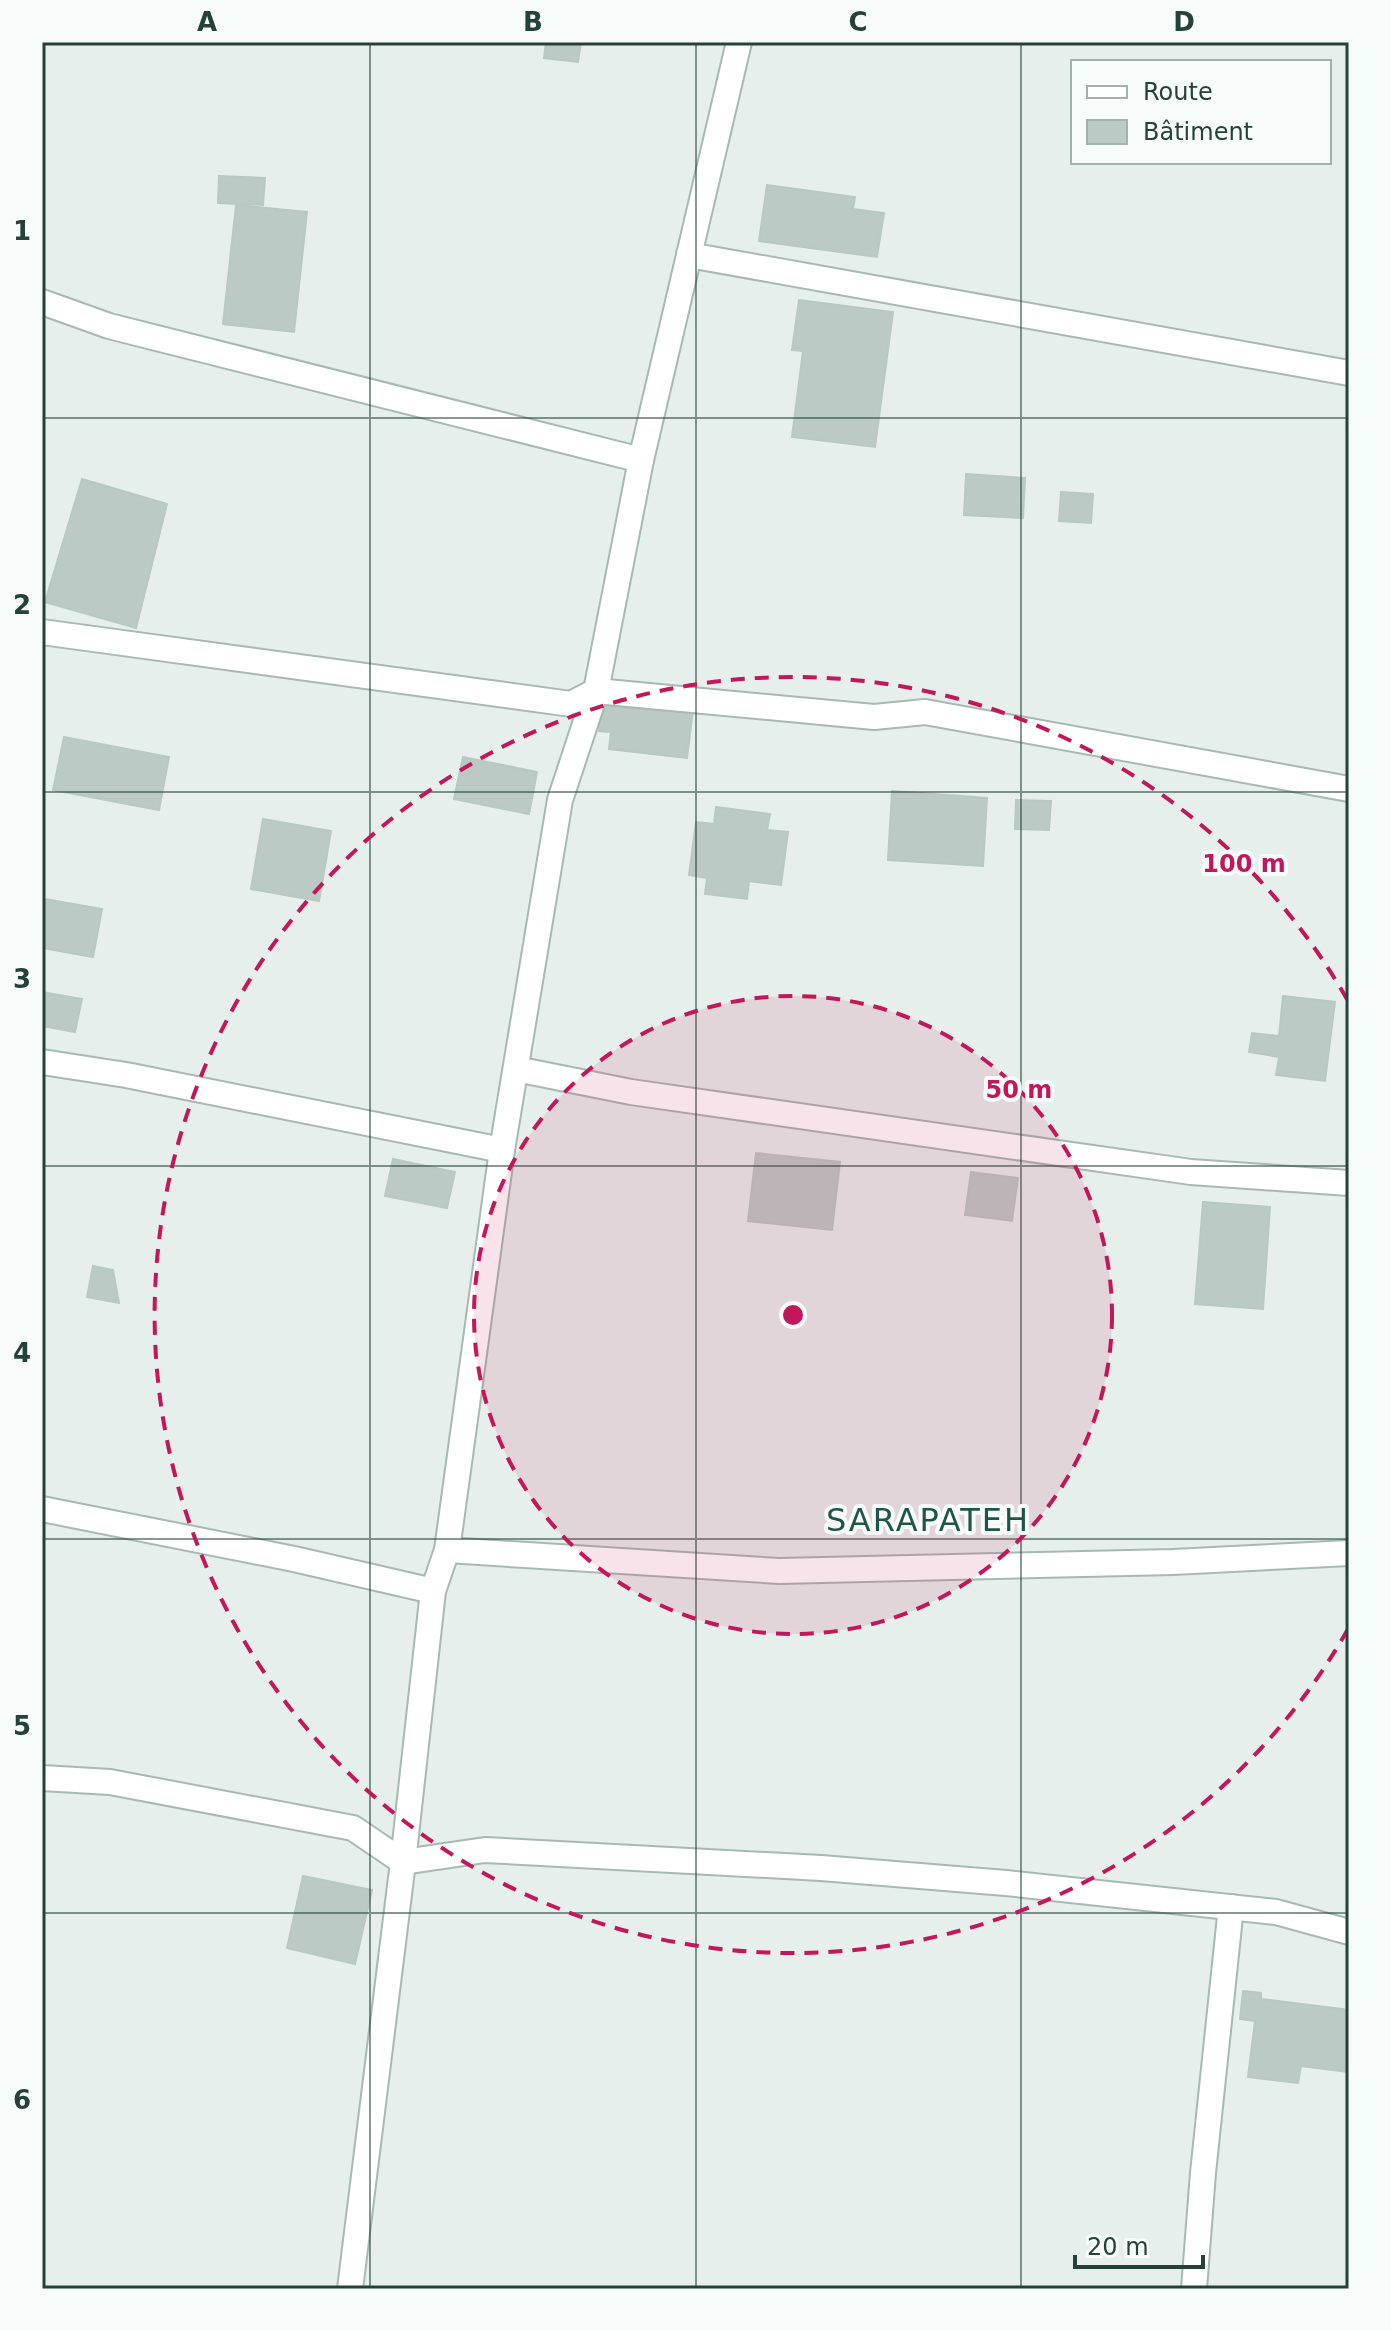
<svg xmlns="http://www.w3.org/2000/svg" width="1391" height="2331" viewBox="0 0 1391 2331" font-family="'DejaVu Sans',sans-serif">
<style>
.building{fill:#bbcac4;stroke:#b8c9c2;stroke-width:2}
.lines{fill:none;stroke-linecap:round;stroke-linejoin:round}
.minor-casing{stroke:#a8b8b2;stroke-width:28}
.minor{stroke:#fff;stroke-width:24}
.grid{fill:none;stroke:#24423a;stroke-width:2;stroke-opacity:0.55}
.ring{fill:none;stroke:#c2185b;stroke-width:4;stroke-dasharray:14 10}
.labels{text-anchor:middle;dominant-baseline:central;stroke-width:8;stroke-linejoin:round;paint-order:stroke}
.quarter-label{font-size:32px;letter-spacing:2px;fill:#1f5548;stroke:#f7fbf9}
.centre{fill:#c2185b;stroke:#f7fbf9;stroke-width:4}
.ring-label{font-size:24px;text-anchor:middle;font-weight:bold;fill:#c2185b;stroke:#f7fbf9;stroke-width:8;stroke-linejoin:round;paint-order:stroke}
.neatline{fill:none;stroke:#24423a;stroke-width:3}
.grid-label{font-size:26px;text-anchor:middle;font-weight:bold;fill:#24423a}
</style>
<rect width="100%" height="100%" fill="#e6efeb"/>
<g class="building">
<polygon points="546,42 581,42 578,62 544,58"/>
<polygon points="219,176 265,178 263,205 218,203"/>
<polygon points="767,185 855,197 853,209 884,213 877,257 759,241"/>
<polygon points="236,205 307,212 294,332 223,324"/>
<polygon points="799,300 893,312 875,447 792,437 803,351 792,350"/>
<polygon points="966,474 1025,478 1023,518 964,515"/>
<polygon points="82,479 167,504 136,628 45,602"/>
<polygon points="1061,492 1093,494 1091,523 1059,521"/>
<polygon points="602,700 693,710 687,758 609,749 611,732 599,731"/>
<polygon points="64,737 169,757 159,810 53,790"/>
<polygon points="463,757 537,772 529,814 454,799"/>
<polygon points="892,791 987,798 983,866 888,860"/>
<polygon points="1016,800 1051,801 1049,830 1015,829"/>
<polygon points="716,807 770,814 767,830 788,832 781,885 749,881 747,899 705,894 707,878 689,875 696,822 714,824"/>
<polygon points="263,819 331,831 319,901 251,889"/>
<polygon points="45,899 102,909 93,957 42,948"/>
<polygon points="42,992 82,999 75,1032 42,1026"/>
<polygon points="1283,996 1335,1002 1325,1081 1276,1075 1279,1057 1249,1052 1252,1033 1279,1036"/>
<polygon points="756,1153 840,1162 832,1230 748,1221"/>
<polygon points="393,1159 455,1172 447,1208 385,1196"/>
<polygon points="971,1172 1018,1178 1012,1221 965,1215"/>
<polygon points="1203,1202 1270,1207 1263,1309 1195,1304"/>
<polygon points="93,1266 113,1270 119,1303 87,1297"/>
<polygon points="303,1876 372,1890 355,1964 287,1948"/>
<polygon points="1243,1991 1261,1993 1261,1999 1349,2010 1349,2072 1301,2066 1298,2083 1248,2077 1255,2021 1240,2019"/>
</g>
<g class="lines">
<g class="minor-casing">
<g id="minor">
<polyline points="689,255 1349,373"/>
<polyline points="42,302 109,326 641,460"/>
<polyline points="42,632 571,704 596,691 874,717 925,712 1349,789"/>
<polyline points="42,1062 126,1075 502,1150"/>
<polyline points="516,1069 631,1092 1191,1172 1349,1183"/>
<polyline points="42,1509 294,1559 433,1591"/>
<polyline points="447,1550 779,1571 1173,1562 1349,1553"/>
<polyline points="42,1778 110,1782 353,1828 403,1862 485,1850 821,1868 1006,1883 1276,1912 1349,1932"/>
<polyline points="350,2289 403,1862 433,1591 447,1550 502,1150 560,800 596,691 641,460 739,42"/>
<polyline points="1194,2289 1203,2173 1231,1907"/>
</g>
</g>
<use href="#minor" class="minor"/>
</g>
<path class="grid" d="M370 42V2289M696 42V2289M1021 42V2289M42 418H1349M42 792H1349M42 1166H1349M42 1539H1349M42 1913H1349"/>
<circle cx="793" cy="1315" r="319" fill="#c2185b" fill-opacity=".12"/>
<g class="ring">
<circle cx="793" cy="1315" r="319"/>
<path d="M1348 1629A638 638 0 1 1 1348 1001"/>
</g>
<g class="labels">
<g class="quarter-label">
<text x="928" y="1520">SARAPATEH</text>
</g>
</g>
<circle cx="793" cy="1315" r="12" class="centre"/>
<g class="ring-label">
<text x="1244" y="872">100 m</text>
<text x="1019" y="1098">50 m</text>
</g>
<rect width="1391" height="2331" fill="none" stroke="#f7fbf9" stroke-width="88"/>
<rect x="1071" y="60" width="260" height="104" fill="#f7fbf9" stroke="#a3b1ad" stroke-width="2"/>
<rect x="1087" y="86" width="40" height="12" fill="#ffffff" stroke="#a3b1ad" stroke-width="2"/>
<text x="1143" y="100" font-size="24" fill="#24423a">Route</text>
<rect x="1087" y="120" width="40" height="24" fill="#bbcac4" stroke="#a3b1ad" stroke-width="2"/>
<text x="1143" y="140" font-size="24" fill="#24423a">Bâtiment</text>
<path d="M1075 2255v12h128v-12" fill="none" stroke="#24423a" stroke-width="4"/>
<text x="1087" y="2255" font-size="24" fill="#24423a" stroke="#f7fbf9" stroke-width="6" paint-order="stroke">20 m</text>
<rect x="44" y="44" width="1303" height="2243" class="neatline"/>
<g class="grid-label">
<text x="207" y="31">A</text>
<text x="533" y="31">B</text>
<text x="858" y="31">C</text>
<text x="1184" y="31">D</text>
<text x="22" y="240">1</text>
<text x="22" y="614">2</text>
<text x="22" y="988">3</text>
<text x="22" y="1362">4</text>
<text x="22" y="1735">5</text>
<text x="22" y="2109">6</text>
</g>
</svg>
